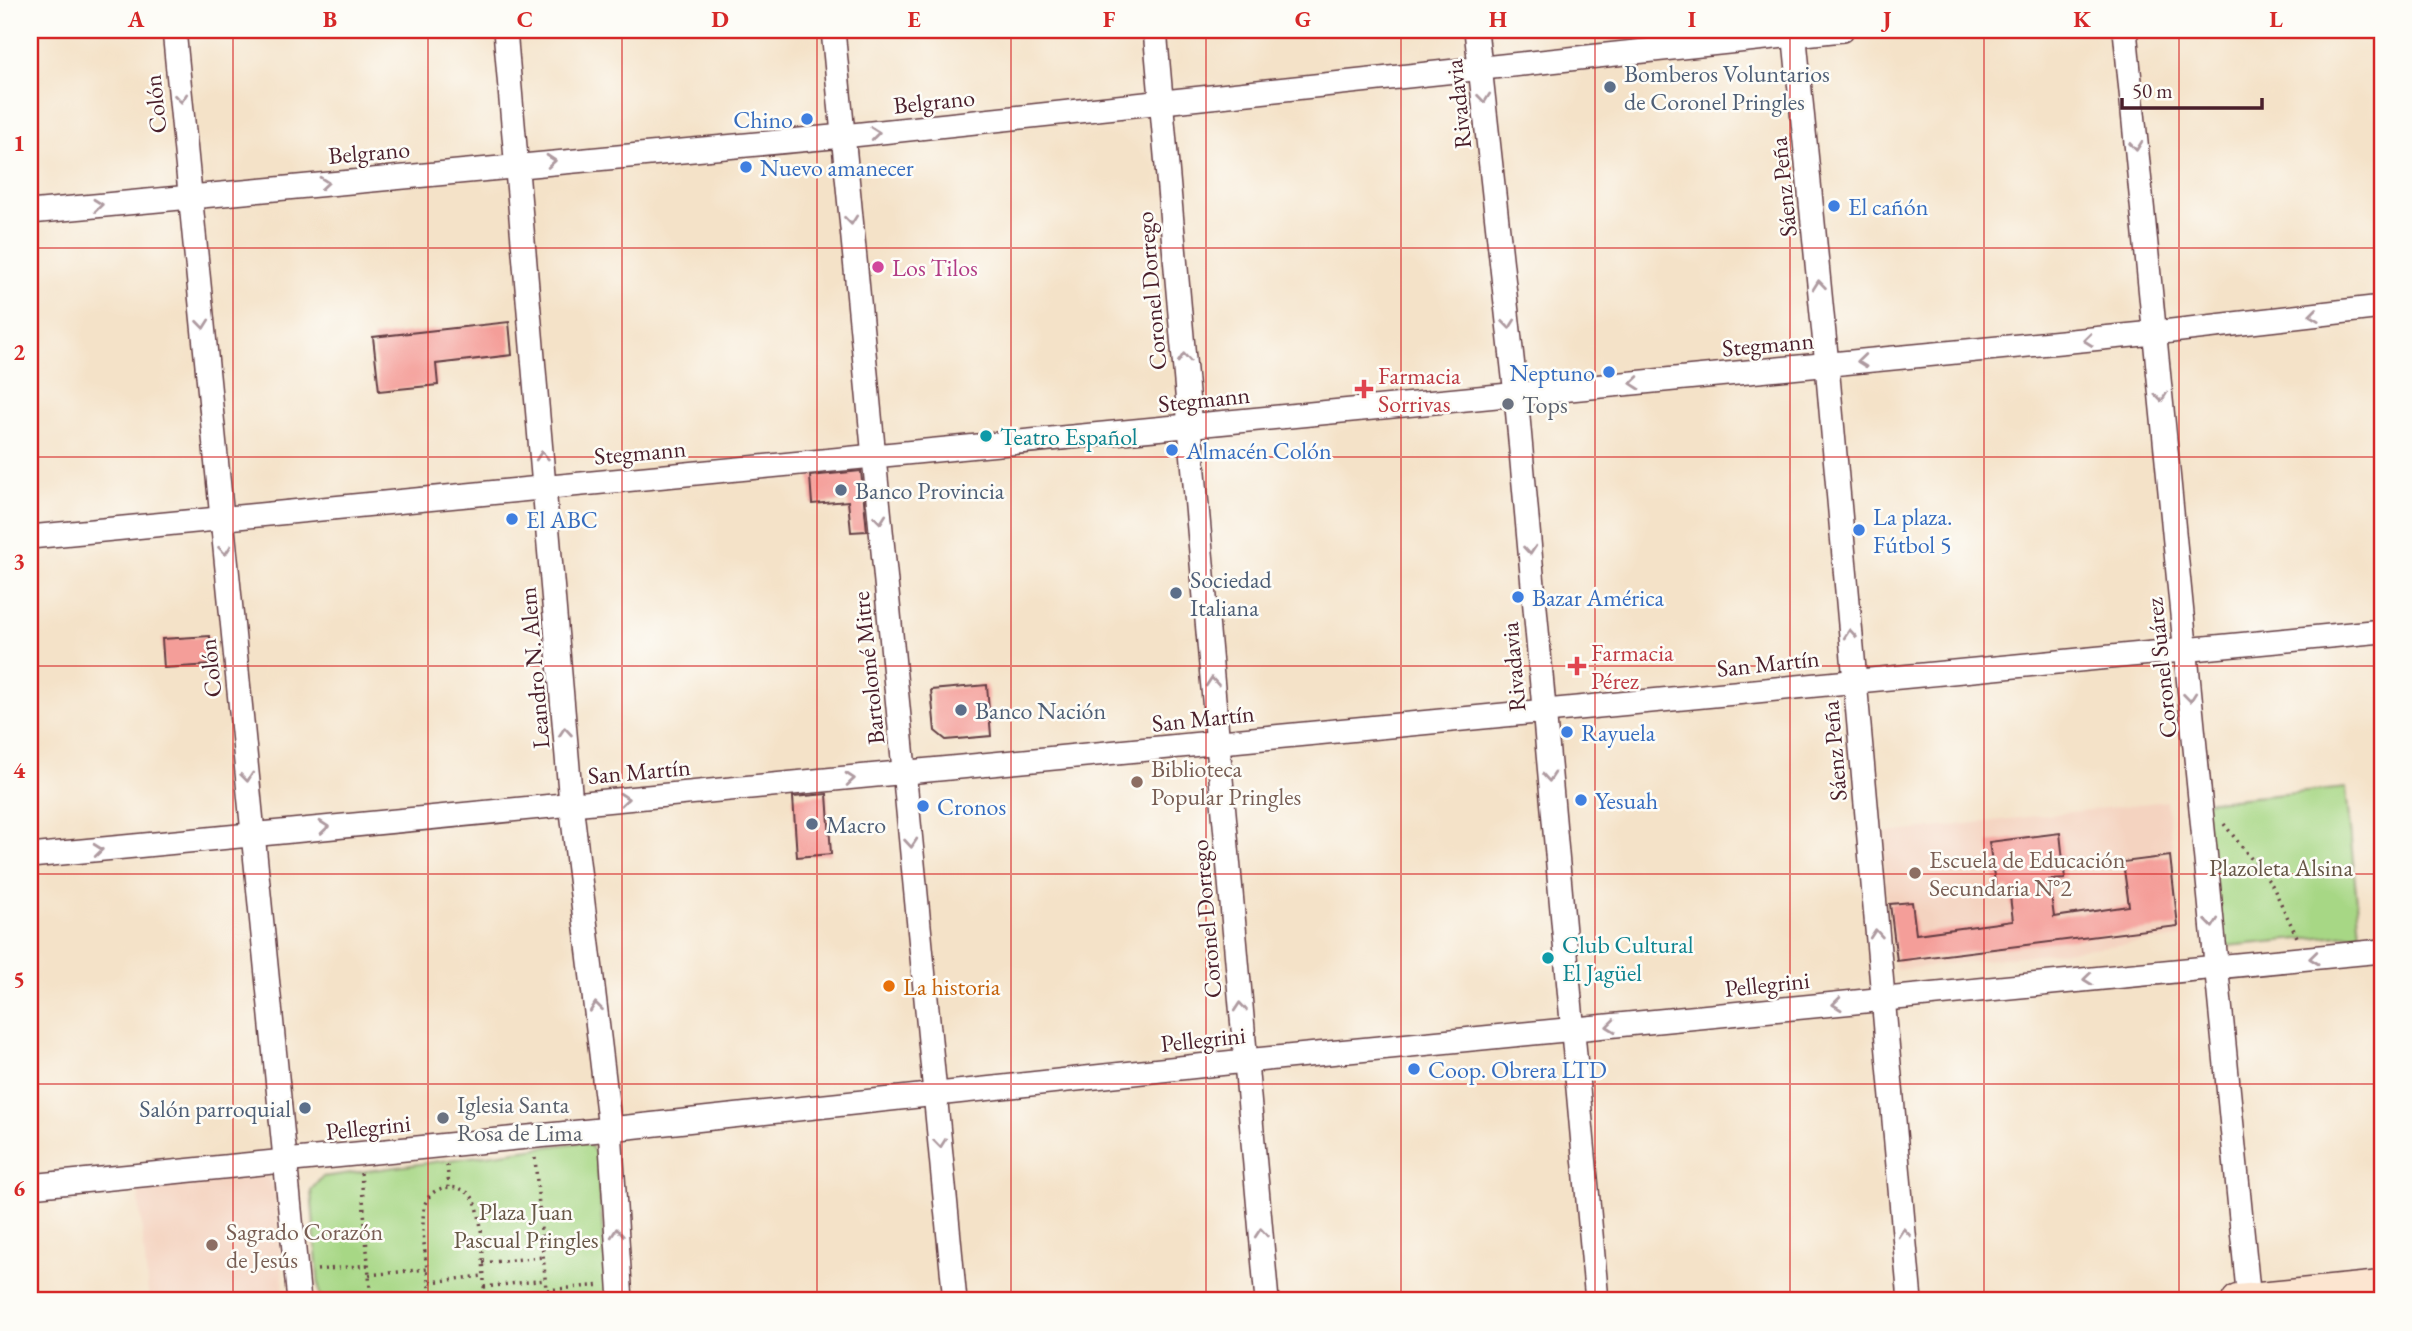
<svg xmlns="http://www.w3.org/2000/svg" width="2412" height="1331" viewBox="0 0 2412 1331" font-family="'EB Garamond',serif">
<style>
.built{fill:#f4d3c0}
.green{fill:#a7d785;stroke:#787b58;stroke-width:2}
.building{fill:#f49e99}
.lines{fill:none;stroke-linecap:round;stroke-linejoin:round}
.street-casing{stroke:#643c43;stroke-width:26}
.secondary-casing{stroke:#643c43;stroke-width:35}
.path{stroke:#643c43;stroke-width:3.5;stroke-dasharray:2 5;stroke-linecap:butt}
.street{stroke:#fff;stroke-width:23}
.secondary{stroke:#fce5d0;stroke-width:32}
.oneway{stroke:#ae9aa0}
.grid{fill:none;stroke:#d62828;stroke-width:2;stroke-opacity:0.55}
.service-dot{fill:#5c6f8a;stroke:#fdfcf7;stroke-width:2.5}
.shop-dot{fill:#3f7fe0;stroke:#fdfcf7;stroke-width:2.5}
.hotel-dot{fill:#d1479c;stroke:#fdfcf7;stroke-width:2.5}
.health-dot{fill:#e0444e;stroke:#fdfcf7;stroke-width:2.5}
.worship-dot{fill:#6b7280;stroke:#fdfcf7;stroke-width:2.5}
.culture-dot{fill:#0f9aa8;stroke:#fdfcf7;stroke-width:2.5}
.education-dot{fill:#8d6e63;stroke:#fdfcf7;stroke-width:2.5}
.food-dot{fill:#e8710a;stroke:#fdfcf7;stroke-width:2.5}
.labels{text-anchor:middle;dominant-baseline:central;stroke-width:5;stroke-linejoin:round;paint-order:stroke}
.service-label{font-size:24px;fill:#4e5e75;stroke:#fdfcf7;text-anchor:start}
.street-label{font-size:24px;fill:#4a1f2b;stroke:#fdfcf7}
.shop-label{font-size:24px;fill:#366cbe;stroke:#fdfcf7;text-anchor:start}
.hotel-label{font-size:24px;fill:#b23c85;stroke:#fdfcf7;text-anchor:start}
.health-label{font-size:24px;fill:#be3a42;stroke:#fdfcf7;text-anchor:start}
.worship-label{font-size:24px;fill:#5b616d;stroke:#fdfcf7;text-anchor:start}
.culture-label{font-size:24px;fill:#0d838f;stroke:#fdfcf7;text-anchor:start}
.education-label{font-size:24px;fill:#785e54;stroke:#fdfcf7;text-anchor:start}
.park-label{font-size:24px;fill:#665646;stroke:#fdfcf7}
.food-label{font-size:24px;fill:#c56008;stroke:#fdfcf7;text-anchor:start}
.neatline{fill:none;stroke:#d62828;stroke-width:2.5}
.grid-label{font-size:23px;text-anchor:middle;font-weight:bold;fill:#d62828}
</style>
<rect width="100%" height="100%" fill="#fdfcf7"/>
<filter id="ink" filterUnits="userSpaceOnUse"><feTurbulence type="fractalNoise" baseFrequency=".0143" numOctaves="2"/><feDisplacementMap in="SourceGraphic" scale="14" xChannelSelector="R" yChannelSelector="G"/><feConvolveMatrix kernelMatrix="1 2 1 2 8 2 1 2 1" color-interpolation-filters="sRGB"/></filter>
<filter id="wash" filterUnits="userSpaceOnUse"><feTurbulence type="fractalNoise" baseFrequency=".00686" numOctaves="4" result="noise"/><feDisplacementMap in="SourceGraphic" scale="28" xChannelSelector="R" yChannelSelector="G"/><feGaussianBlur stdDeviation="1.57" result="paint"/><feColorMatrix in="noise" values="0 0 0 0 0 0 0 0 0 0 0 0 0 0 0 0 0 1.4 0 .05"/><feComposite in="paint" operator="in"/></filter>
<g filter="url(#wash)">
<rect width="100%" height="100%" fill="#f4e2c8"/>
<g class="built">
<polygon points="2167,801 2182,938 1895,970 1880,834"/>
<polygon points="266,1176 274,1186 285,1301 149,1301 138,1189"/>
</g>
<g class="green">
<polygon points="2346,788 2360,933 2228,946 2215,928 2203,802"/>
<polygon points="582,1142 591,1146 596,1154 609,1301 320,1301 311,1190 322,1177"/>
</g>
<g id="blocks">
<g class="building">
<polygon points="509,322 512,355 436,364 438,385 379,391 373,337"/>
<polygon points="861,471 867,531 851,532 848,501 812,504 810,476"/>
<polygon points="210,636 212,665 164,668 162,639"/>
<polygon points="987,685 991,736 946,740 935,731 931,690"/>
<polygon points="827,794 831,854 797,857 793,797"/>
<polygon points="2060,833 2065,879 2049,880 2054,917 2129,906 2123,862 2170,856 2178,926 1897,961 1890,904 1912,902 1916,934 2013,921 2009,888 1996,890 1989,842"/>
</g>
</g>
</g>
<g filter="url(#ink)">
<use href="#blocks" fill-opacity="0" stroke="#643c43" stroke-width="2"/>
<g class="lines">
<g class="street-casing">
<g id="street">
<polyline points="174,30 299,1301"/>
<polyline points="505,30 571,803 610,1129 621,1301"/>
<polyline points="833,30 955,1301"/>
<polyline points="1155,30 1267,1301"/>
<polyline points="1476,30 1516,395 1597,1301"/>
<polyline points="1794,30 1827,365 1910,1301"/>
<polyline points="2125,30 2249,1301"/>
<polyline points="30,212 843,136 1842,30"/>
<polyline points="30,537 2154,333 2382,307"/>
<polyline points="30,856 2382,631"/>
<polyline points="30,1186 610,1129 1245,1061 2382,951"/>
</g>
</g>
<g class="secondary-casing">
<polyline id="secondary" points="2238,1301 2382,1287"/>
</g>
<g class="path">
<polyline points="2224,824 2272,885 2299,941"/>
<polyline points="535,1158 547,1301"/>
<polyline points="447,1165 449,1187"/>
<polyline points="361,1173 371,1301"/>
<polyline points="542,1248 596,1243"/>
<polyline points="483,1263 543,1257"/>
<polyline points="317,1270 368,1265"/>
<polyline points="369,1275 428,1269"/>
<polyline points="430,1282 483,1276"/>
<polyline points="484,1287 545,1280"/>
<polyline points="547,1290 602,1285"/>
<polyline points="371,1299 430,1293"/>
<path d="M431 1301C429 1274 420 1236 424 1209 427 1182 467 1180 476 1204 484 1225 483 1276 485 1301"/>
</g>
<use href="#street" class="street"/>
<use href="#secondary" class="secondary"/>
</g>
<defs><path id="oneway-chevron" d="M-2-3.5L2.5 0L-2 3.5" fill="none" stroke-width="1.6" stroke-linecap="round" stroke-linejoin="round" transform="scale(1.75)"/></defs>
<g class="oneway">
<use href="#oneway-chevron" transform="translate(181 98) rotate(84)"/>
<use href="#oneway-chevron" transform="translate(1484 98) rotate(84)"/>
<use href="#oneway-chevron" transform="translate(875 133) rotate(-6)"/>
<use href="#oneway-chevron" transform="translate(2136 146) rotate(84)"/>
<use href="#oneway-chevron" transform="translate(551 161) rotate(-5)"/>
<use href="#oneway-chevron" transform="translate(324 183) rotate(-5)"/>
<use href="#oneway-chevron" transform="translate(98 205) rotate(-6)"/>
<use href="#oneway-chevron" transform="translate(851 220) rotate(84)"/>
<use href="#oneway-chevron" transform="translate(1819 285) rotate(-96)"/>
<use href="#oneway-chevron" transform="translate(2314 315) rotate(173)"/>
<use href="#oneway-chevron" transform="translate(203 324) rotate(84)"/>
<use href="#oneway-chevron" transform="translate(1509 324) rotate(84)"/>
<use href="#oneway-chevron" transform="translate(2088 340) rotate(174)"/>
<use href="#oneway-chevron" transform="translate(1184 358) rotate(-95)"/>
<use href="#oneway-chevron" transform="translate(1862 361) rotate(174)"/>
<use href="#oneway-chevron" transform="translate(1635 383) rotate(175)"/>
<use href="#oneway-chevron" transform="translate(2161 397) rotate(84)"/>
<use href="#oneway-chevron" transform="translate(542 456) rotate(-95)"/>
<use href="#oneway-chevron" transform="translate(880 519) rotate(84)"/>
<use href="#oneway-chevron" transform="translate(225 550) rotate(84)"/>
<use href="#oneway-chevron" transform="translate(1530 550) rotate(85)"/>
<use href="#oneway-chevron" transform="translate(1850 634) rotate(-95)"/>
<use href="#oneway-chevron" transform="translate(1212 682) rotate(-95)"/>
<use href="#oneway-chevron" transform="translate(2190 697) rotate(84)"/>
<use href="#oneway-chevron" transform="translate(565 732) rotate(-95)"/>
<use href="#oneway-chevron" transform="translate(247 777) rotate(84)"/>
<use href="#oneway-chevron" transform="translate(1549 777) rotate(85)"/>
<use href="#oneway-chevron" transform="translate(850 779) rotate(-5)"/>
<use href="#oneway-chevron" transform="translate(624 799) rotate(-5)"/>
<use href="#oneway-chevron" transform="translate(324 827) rotate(-5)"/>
<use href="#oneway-chevron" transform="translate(911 843) rotate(85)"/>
<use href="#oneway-chevron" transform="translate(98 850) rotate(-6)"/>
<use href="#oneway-chevron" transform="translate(2212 923) rotate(84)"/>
<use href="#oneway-chevron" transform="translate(1876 934) rotate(-95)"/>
<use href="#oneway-chevron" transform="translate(2314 958) rotate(174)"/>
<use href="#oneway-chevron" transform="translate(2088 979) rotate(174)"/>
<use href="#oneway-chevron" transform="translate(1837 1004) rotate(174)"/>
<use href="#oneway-chevron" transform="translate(596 1007) rotate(-97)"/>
<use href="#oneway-chevron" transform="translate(1240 1007) rotate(-95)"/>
<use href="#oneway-chevron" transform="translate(1611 1026) rotate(174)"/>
<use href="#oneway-chevron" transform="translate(940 1143) rotate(84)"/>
<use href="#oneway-chevron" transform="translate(617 1233) rotate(-94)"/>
<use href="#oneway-chevron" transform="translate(1261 1233) rotate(-95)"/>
<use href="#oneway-chevron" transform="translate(1904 1233) rotate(-95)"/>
</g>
</g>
<path class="grid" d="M233 30V1301M428 30V1301M622 30V1301M817 30V1301M1011 30V1301M1206 30V1301M1401 30V1301M1595 30V1301M1790 30V1301M1984 30V1301M2179 30V1301M30 248H2382M30 457H2382M30 666H2382M30 874H2382M30 1084H2382"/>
<g class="service-dot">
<circle cx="1610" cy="87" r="7"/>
<circle cx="841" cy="490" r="7"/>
<circle cx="1176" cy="593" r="7"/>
<circle cx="961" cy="710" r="7"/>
<circle cx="812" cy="824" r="7"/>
<circle cx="305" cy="1108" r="7"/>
</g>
<g class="shop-dot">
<circle cx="807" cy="119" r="7"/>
<circle cx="746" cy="167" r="7"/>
<circle cx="1834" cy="206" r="7"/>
<circle cx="1609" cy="372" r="7"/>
<circle cx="1172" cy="450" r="7"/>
<circle cx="512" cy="519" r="7"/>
<circle cx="1859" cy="530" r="7"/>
<circle cx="1518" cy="597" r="7"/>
<circle cx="1567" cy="732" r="7"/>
<circle cx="1581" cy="800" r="7"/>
<circle cx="923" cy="806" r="7"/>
<circle cx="1414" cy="1069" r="7"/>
</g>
<circle class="hotel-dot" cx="878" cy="267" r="7"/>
<g class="health-dot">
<path d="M1360.5 378.5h7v7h7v7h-7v7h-7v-7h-7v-7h7z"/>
<path d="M1573.5 655.5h7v7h7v7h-7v7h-7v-7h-7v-7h7z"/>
</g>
<g class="worship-dot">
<circle cx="1508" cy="404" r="7"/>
<circle cx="443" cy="1118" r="7"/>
</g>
<g class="culture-dot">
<circle cx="986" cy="436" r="7"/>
<circle cx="1548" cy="958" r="7"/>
</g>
<g class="education-dot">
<circle cx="1137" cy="782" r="7"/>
<circle cx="1915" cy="873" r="7"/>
<circle cx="212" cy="1245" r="7"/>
</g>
<circle class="food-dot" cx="889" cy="986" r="7"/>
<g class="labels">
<g class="service-label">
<text x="1624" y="73">Bomberos Voluntarios<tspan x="1624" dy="28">de Coronel Pringles</tspan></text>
<text x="855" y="490">Banco Provincia</text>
<text x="1190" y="579">Sociedad<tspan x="1190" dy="28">Italiana</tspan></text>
<text x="975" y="710">Banco Nación</text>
<text x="826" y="824">Macro</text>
<text x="291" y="1108" text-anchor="end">Salón parroquial</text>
</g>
<g class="street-label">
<text transform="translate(934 101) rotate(-6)">Belgrano</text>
<text transform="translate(155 104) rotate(-96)">Colón</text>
<text transform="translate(1458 104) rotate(-96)">Rivadavia</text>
<text transform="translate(369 152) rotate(-5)">Belgrano</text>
<text transform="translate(1783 187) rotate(-96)">Sáenz Peña</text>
<text transform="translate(1151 291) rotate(-95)">Coronel Dorrego</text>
<text transform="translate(1768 344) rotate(-5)">Stegmann</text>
<text transform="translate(1204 399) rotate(-6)">Stegmann</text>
<text transform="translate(640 452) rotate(-5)">Stegmann</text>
<text transform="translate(1768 663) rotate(-6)">San Martín</text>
<text transform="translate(1513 667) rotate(-95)">Rivadavia</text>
<text transform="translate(210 668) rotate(-96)">Colón</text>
<text transform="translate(534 668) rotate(-95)">Leandro N. Alem</text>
<text transform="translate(868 668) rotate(-96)">Bartolomé Mitre</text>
<text transform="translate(2161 668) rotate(-96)">Coronel Suárez</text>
<text transform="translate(1203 718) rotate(-6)">San Martín</text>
<text transform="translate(1834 751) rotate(-95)">Sáenz Peña</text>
<text transform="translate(639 771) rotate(-5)">San Martín</text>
<text transform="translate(1206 919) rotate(-95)">Coronel Dorrego</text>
<text transform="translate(1767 984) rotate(-6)">Pellegrini</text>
<text transform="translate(1203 1039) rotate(-6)">Pellegrini</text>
<text transform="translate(368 1127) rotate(-6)">Pellegrini</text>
</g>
<g class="shop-label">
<text x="793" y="119" text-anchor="end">Chino</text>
<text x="760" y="167">Nuevo amanecer</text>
<text x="1848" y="206">El cañón</text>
<text x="1595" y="372" text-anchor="end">Neptuno</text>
<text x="1186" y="450">Almacén Colón</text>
<text x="1873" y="516">La plaza.<tspan x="1873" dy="28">Fútbol 5</tspan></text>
<text x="526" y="519">El ABC</text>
<text x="1532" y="597">Bazar América</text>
<text x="1581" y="732">Rayuela</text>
<text x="1595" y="800">Yesuah</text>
<text x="937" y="806">Cronos</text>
<text x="1428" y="1069">Coop. Obrera LTD</text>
</g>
<g class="hotel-label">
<text x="892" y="267">Los Tilos</text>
</g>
<g class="health-label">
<text x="1378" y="375">Farmacia<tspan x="1378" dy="28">Sorrivas</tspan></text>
<text x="1591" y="652">Farmacia<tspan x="1591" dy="28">Pérez</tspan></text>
</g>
<g class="worship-label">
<text x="1522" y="404">Tops</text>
<text x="457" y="1104">Iglesia Santa<tspan x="457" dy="28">Rosa de Lima</tspan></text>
</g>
<g class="culture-label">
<text x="1000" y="436">Teatro Español</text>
<text x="1562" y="944">Club Cultural<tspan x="1562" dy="28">El Jagüel</tspan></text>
</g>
<g class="education-label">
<text x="1151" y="768">Biblioteca<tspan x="1151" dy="28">Popular Pringles</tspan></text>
<text x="1929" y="859">Escuela de Educación<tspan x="1929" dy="28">Secundaria N°2</tspan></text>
<text x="226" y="1231">Sagrado Corazón<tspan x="226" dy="28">de Jesús</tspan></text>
</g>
<g class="park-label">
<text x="2281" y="867">Plazoleta Alsina</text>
<text x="526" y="1211">Plaza Juan<tspan x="526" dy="28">Pascual Pringles</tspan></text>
</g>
<g class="food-label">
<text x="903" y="986">La historia</text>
</g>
</g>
<rect width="2412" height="1331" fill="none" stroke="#fdfcf7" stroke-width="77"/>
<path d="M2122 98v10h140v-10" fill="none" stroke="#4a1f2b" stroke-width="3.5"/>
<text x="2132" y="98" font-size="21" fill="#4a1f2b" stroke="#fdfcf7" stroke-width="5" paint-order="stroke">50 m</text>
<rect x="38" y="38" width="2336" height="1254" class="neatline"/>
<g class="grid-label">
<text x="136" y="27">A</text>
<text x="330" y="27">B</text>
<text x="525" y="27">C</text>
<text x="720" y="27">D</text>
<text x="914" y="27">E</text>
<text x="1109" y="27">F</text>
<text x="1303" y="27">G</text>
<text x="1498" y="27">H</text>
<text x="1692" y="27">I</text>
<text x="1887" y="27">J</text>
<text x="2082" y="27">K</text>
<text x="2276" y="27">L</text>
<text x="19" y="151">1</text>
<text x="19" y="360">2</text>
<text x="19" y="569">3</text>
<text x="19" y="778">4</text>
<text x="19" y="987">5</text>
<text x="19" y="1196">6</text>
</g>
</svg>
